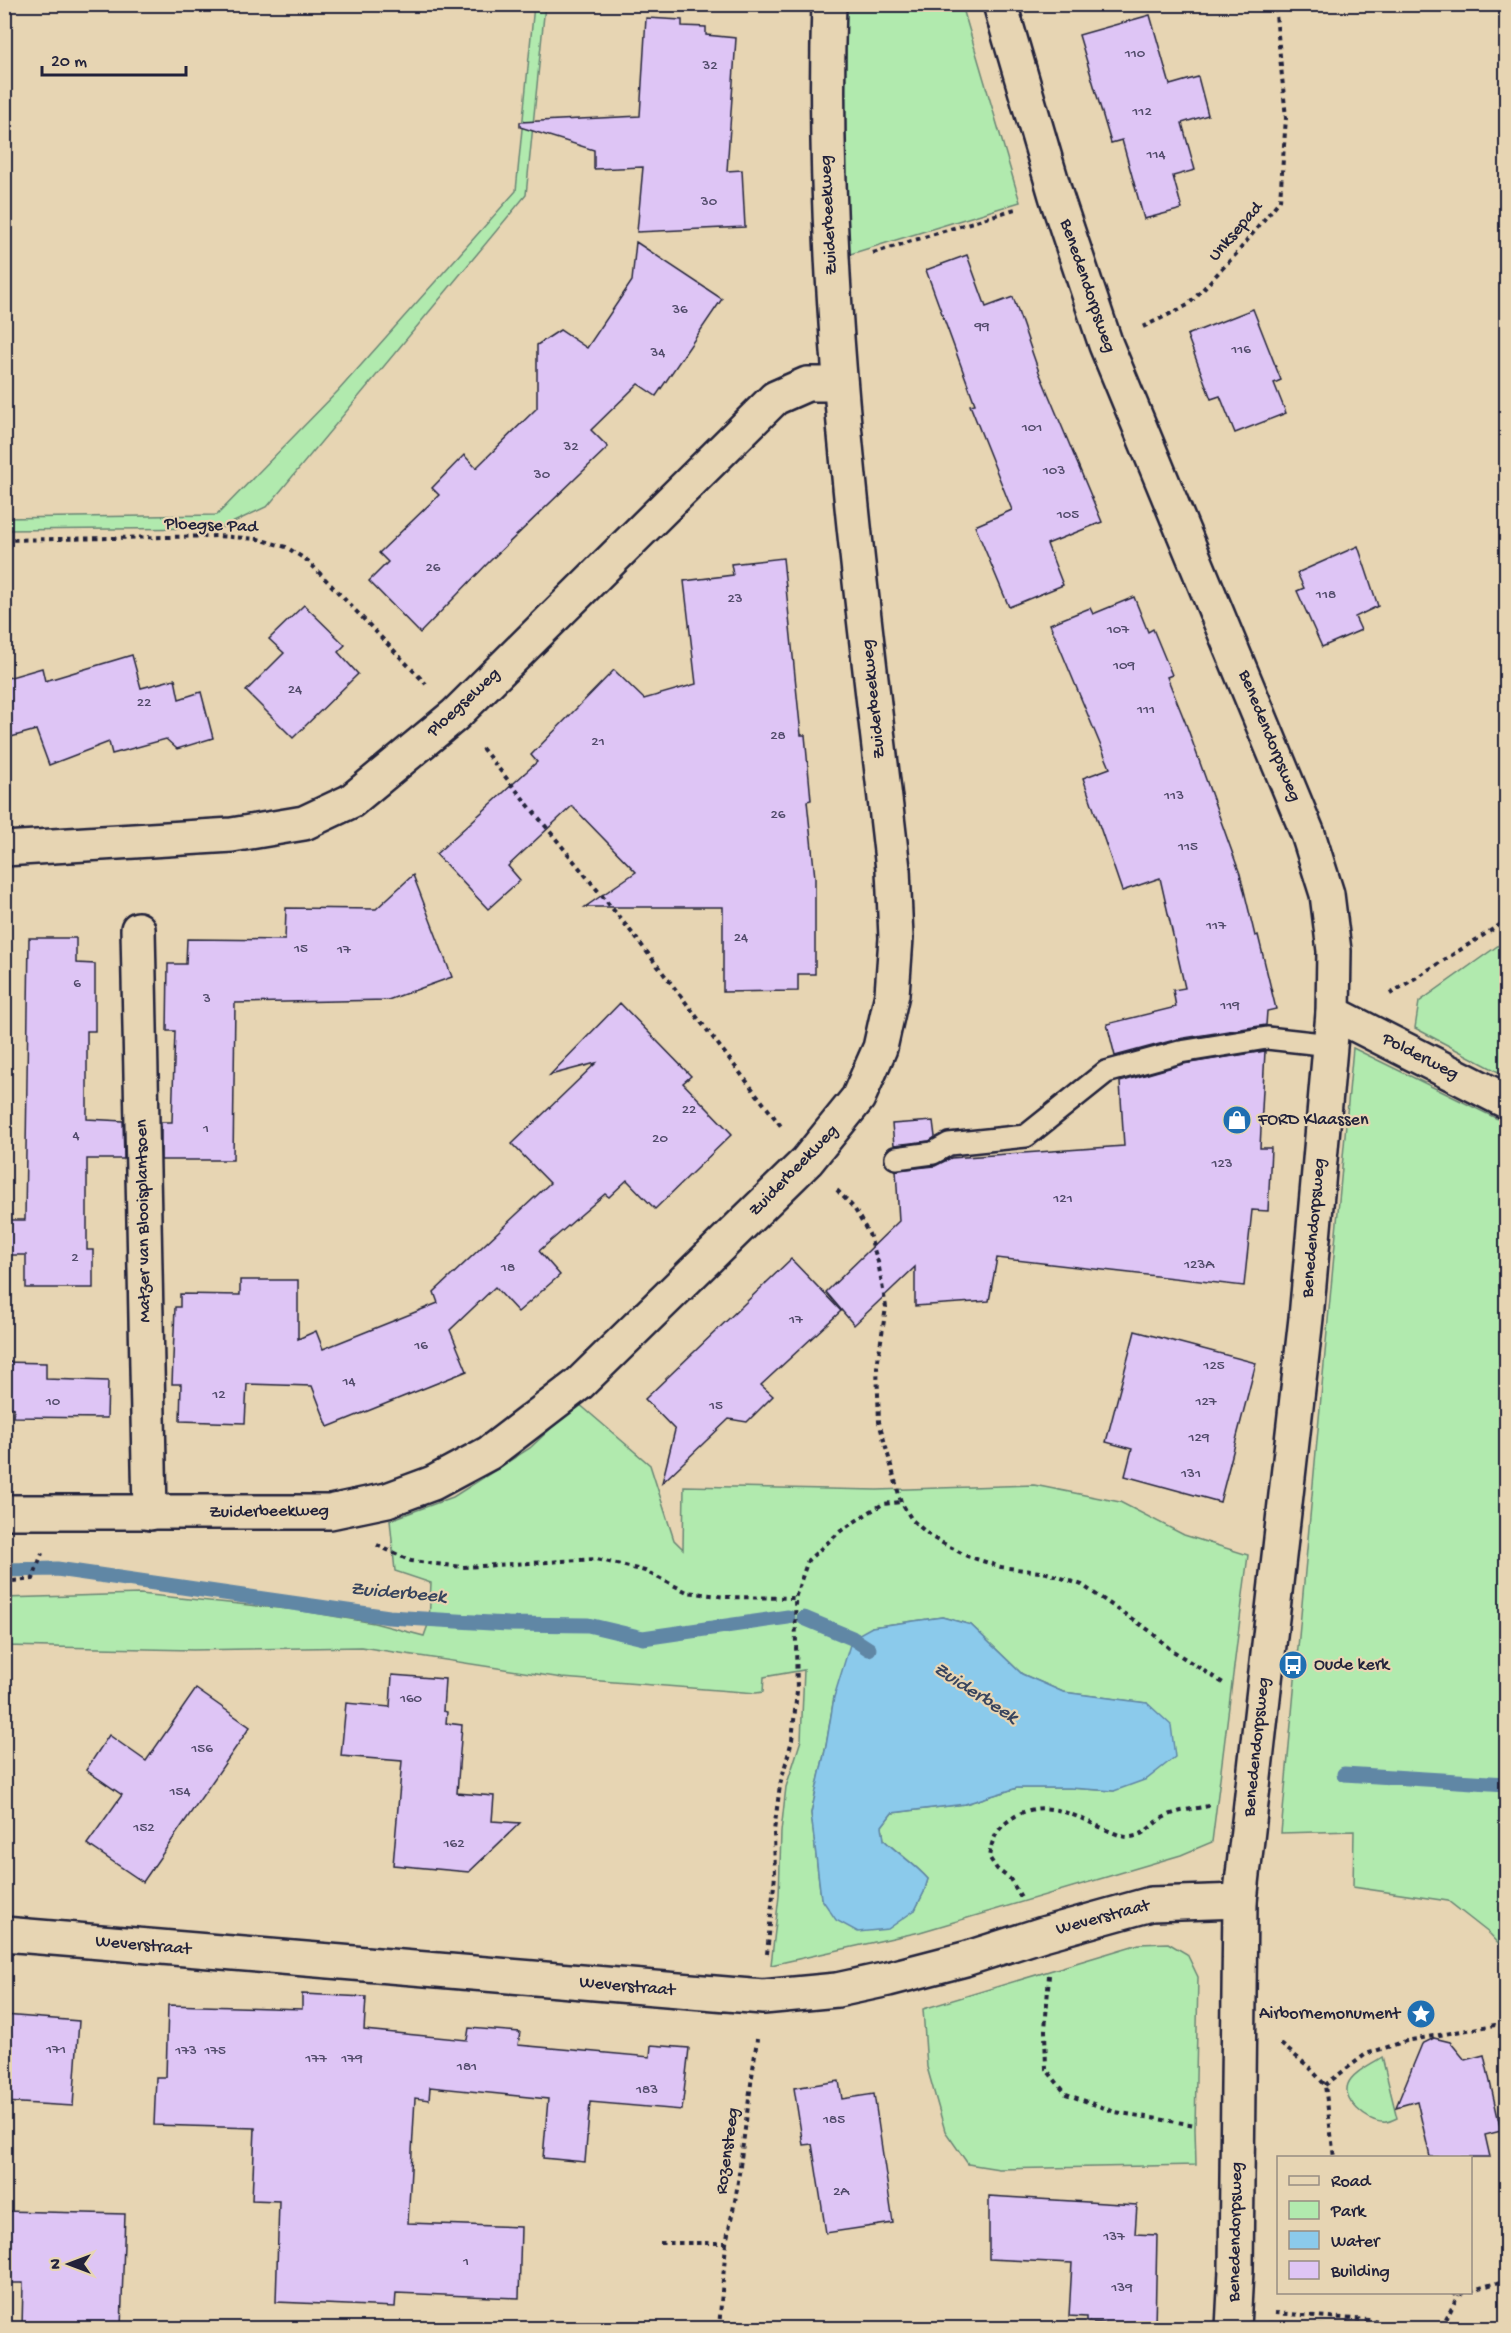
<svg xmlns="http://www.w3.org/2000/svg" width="1511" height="2333" viewBox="0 0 1511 2333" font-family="'Gochi Hand',sans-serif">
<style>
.green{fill:#b1eaae;stroke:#6a8674;stroke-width:1.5;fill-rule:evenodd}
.water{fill:#8bcaeb;stroke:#6187a5;stroke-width:1.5}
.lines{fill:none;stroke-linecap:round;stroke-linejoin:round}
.stream{stroke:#6187a5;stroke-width:15}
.building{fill:#dec5f5;stroke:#22223b;stroke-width:1.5}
.lane-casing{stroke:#22223b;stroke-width:26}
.street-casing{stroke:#22223b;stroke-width:38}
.secondary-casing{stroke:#22223b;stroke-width:38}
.path{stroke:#22223b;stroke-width:4;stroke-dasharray:4.5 4.5;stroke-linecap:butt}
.lane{stroke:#e7d5b3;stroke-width:21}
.street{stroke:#e7d5b3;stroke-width:33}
.secondary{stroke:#e7d5b3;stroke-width:33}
.labels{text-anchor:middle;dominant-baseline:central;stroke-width:4.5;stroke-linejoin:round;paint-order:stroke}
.number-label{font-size:15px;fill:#514b6a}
.street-label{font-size:18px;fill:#22223b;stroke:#e7d5b3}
.poi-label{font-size:18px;fill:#22223b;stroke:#e7d5b3;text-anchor:start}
.water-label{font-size:20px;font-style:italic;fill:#37445e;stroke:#e7d5b3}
</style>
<rect width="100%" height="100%" fill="#e7d5b3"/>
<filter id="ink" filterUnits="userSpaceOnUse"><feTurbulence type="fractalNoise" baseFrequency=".0167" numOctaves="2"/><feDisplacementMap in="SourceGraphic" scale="12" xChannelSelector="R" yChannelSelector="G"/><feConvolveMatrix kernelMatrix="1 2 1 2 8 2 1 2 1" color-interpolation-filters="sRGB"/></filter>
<g filter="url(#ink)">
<g class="green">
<polygon points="534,5 545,5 526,195 268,506 221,528 5,530 4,518 217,515 338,391 516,191"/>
<polygon points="847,5 962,5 1020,202 847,255 844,33"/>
<polygon points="1506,940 1506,1076 1415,1028 1419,1002"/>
<polygon points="1353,1048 1506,1123 1506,1951 1490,1934 1448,1901 1353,1887 1354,1831 1281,1833"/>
<path d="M578 1403 650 1465 674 1540 683 1549 684 1486 877 1490 1034 1485 1120 1502 1184 1535 1248 1555 1212 1842 1181 1855 920 1932 771 1965 779 1896 781 1832 786 1787 801 1740 804 1670 764 1677 763 1692 756 1693 562 1678 361 1647 193 1650 5 1646 4 1598 140 1594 297 1610 374 1623 424 1636 429 1622 431 1583 395 1571 390 1520 453 1497 530 1448ZM942 1617 971 1625 1022 1674 1063 1692 1147 1703 1114 1791 1070 1788H1017L965 1804 892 1813 882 1826 884 1840C898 1853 915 1864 928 1879L924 1892 915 1910 821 1898 811 1813 826 1746 834 1697 872 1627Z"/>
<polygon points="1168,1943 1187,1954 1198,1977 1195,2129 1196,2165 999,2169 968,2164 945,2131 927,2067 923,2009 1139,1944"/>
<path d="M1382 2057 1397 2118C1393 2120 1387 2123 1383 2122 1367 2122 1342 2100 1348 2084 1353 2072 1372 2064 1382 2057Z"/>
<polygon points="1268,2322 1361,2328 1363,2328 1267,2328"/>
</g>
<path class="water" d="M942 1617 971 1625 1022 1674 1063 1692 1147 1703 1171 1725 1175 1757 1147 1779 1114 1791 1070 1788H1017L965 1804 892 1813 882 1826 884 1840C898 1854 915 1864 928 1879L924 1892 915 1910 888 1929 858 1932 836 1920 821 1898 811 1813 826 1746 834 1697 852 1638 872 1627Z"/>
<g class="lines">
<g class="stream">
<polyline points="4,1570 57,1569 389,1617 508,1624 588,1625 643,1638 788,1617"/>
<polyline points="804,1618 852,1638 869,1649"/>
<polyline points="1344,1774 1506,1784"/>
</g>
</g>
<g class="building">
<polygon points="1150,15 1170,85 1198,77 1208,115 1182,123 1195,170 1173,176 1182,209 1144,219 1122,140 1111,143 1079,35"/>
<polygon points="646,18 682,20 682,26 706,27 706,35 736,38 727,171 742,170 745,227 637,232 643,167 594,169 594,150 520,127 520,122 640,116"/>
<polygon points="636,242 722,299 656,396 638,384 591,430 608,447 490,561 420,633 369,581 388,562 379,553 439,495 432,488 464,455 476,468 537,408 537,345 560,330 587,348 632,281"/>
<polygon points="967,255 986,307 1013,297 1039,372 1102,522 1047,544 1063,585 1009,607 975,526 1012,510 970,405 975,404 926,270"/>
<polygon points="1253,309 1281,380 1274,383 1286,413 1235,433 1220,396 1211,399 1187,335"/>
<polygon points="1358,546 1378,606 1355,617 1361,630 1322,647 1297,591 1304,588 1297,573"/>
<polygon points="783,558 801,735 805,735 811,800 807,801 815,878 815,974 798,974 798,991 723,992 723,907 585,907 636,872 572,806 508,866 520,880 488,909 436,854 537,762 531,755 614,670 644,699 696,684 684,581 733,575 731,564"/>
<polygon points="1134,597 1148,632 1153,629 1172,675 1167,677 1186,724 1240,874 1255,936 1258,935 1276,1009 1267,1011 1266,1025 1178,1039 1115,1056 1107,1024 1176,1007 1173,990 1185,988 1160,878 1122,891 1083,778 1110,768 1050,624 1090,608 1093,614"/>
<polygon points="304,605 345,645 338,652 358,674 293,738 246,691 284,653 269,639"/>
<polygon points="132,655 141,688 175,679 179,699 201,692 213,738 177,749 166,739 112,754 109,742 49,765 36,730 4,739 4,679 42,668 45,681"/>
<polygon points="413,875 452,977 388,1000 235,1003 233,1160 161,1160 161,1122 172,1122 175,1031 167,1031 168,964 186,964 187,939 285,940 286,908 376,909"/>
<polygon points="29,938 76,938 76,963 95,964 95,1031 87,1031 87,1119 123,1121 124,1159 87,1159 87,1250 93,1250 93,1288 26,1288 26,1255 4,1255 4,1220 25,1220"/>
<polygon points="620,1003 691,1076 683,1083 732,1134 655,1209 627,1180 609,1197 605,1194 539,1251 560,1275 518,1312 495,1287 450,1330 467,1371 328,1427 312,1386 247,1384 245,1423 180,1421 181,1384 172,1384 175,1307 180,1307 180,1294 240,1295 240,1280 298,1280 298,1339 316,1331 323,1349 438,1303 434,1292 550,1183 512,1144 596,1063 550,1075"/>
<polygon points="1265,1051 1260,1148 1271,1148 1268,1211 1252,1210 1244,1286 997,1258 989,1301 915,1306 915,1267 854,1325 826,1292 899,1221 896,1170 935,1166 951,1158 1124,1146 1120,1082 1183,1064"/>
<polygon points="933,1121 935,1137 929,1141 894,1145 892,1124"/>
<polygon points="791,1259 841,1311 761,1385 773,1396 747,1422 729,1419 662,1483 675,1430 645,1399"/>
<polygon points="1135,1331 1256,1363 1220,1502 1125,1476 1132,1449 1106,1442"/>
<polygon points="4,1362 46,1363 46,1379 108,1381 107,1418 13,1417 14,1408 4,1408"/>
<polygon points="392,1675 445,1679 443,1711 447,1712 446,1723 462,1725 457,1793 494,1796 492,1821 520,1823 469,1872 393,1865 402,1761 341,1756 346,1703 390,1707"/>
<polygon points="196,1689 250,1727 143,1882 87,1844 122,1795 86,1770 109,1735 146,1761"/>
<polygon points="302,1994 366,1997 364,2030 467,2040 469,2028 520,2032 518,2045 650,2057 651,2045 689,2048 682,2110 590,2102 585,2162 543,2158 548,2099 430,2087 429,2100 415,2098 408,2223 521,2227 519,2298 396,2293 395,2307 276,2302 279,2201 252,2200 255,2128 154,2125 156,2077 166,2077 168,2005 302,2009"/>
<polygon points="4,2015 79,2021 73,2106 4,2102"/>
<polygon points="1434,2038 1450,2042 1465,2060 1484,2055 1501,2131 1485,2135 1490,2157 1430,2157 1417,2101 1396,2107 1422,2044"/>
<polygon points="839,2081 842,2099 874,2094 893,2223 826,2233 812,2144 803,2145 794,2088"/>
<polygon points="989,2196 1137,2205 1135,2234 1157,2235 1155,2326 1086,2322 1086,2317 1069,2316 1072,2263 989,2259"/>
<polygon points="4,2211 125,2214 121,2328 22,2328 23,2283 4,2283"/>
</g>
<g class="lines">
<g class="lane-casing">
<polyline id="lane" points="896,1158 933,1153 949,1144 1026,1136 1106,1072 1180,1052 1267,1038 1331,1045"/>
</g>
<g class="street-casing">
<g id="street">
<polyline points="4,849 232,835 304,823 351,801 455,715 775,398 807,384 839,384"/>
<polyline points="138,929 150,1513"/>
<polyline points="1333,1013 1506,1101"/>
<path d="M4 1512H330L387 1500 433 1483 489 1453 579 1384 807 1161 858 1098 880 1048 892 994 896 938 893 869C861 582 819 294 829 4"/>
<polyline points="4,1934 763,1997 837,1990 888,1979 965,1959 1043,1934 1151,1904 1240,1901"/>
</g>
</g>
<g class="secondary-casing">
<polyline id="secondary" points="1000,4 1056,196 1106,345 1308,834 1327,894 1334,951 1333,1013 1306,1318 1240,1901 1236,2270 1233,2328"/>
</g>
<g class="path">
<polyline points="873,253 1015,209"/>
<polyline points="1143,327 1188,305 1237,253 1280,200 1286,118 1275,4"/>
<polyline points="4,540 218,536 258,539 286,547 308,561 426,684"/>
<polyline points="482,748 633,934 781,1126"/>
<polyline points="1390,994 1506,921"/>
<polyline points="837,1190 854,1208 869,1234 878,1262 886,1307 877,1367 879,1422 901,1502 912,1520 933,1538 967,1556 1001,1567 1047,1573 1082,1585 1150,1631 1170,1649 1223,1683"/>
<polyline points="377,1545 411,1561 463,1567 597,1559 645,1571 687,1592 726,1597 795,1598"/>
<polyline points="4,1582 33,1579 42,1553"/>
<path d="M1021 1897 1010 1879 997 1869 989 1857C992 1838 998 1827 1014 1817 1046 1796 1078 1818 1109 1831 1115 1833 1123 1838 1130 1837 1144 1836 1150 1826 1161 1819 1176 1810 1193 1809 1209 1806"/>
<polyline points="767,1954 775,1875 774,1831 780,1785 792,1740 797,1691 795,1598 808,1560 842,1530 868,1513 883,1504 901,1502"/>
<polyline points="1049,1975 1045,2030 1046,2069 1066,2094 1115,2112 1195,2125"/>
<polyline points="1281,2044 1309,2067 1325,2085 1334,2158"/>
<polyline points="1325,2085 1366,2054 1406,2041 1495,2025 1506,2028"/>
<polyline points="660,2243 726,2243 736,2196 757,2039"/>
<polyline points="1470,2291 1506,2280"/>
<polyline points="1452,2292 1458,2295 1467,2292"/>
<polyline points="1275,2313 1368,2320 1408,2328"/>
<polyline points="719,2328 726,2243"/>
<polyline points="1442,2328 1458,2295"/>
</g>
<use href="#lane" class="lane"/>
<use href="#street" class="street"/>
<use href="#secondary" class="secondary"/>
</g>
</g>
<defs>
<g id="shop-disc" transform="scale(1.5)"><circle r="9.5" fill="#1f6fb2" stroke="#e7d5b3"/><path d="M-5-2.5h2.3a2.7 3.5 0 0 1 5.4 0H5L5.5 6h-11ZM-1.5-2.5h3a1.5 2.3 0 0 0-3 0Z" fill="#fff"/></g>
<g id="bus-disc" transform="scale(1.5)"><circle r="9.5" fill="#1f6fb2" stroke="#e7d5b3"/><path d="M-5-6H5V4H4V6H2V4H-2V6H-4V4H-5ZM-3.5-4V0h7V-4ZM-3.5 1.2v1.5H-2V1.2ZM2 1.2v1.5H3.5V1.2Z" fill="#fff"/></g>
<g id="sight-disc" transform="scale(1.5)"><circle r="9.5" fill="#1f6fb2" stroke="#e7d5b3"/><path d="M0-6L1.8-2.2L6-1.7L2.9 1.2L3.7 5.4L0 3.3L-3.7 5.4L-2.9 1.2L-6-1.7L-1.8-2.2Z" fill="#fff"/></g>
</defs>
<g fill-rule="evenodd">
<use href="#shop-disc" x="1237" y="1120"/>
<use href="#bus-disc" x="1293" y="1665"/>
<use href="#sight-disc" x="1421" y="2014"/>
</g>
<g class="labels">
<g class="number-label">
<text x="1135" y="54">110</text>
<text x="710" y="66">32</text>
<text x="1142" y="112">112</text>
<text x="1156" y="155">114</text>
<text x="709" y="202">30</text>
<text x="680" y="310">36</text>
<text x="982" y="327">99</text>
<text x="1241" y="350">116</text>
<text x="658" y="353">34</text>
<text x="1032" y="428">101</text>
<text x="571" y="447">32</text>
<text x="1054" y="471">103</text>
<text x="542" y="475">30</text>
<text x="1068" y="515">105</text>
<text x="433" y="568">26</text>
<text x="1326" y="595">118</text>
<text x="735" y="599">23</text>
<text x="1118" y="630">107</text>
<text x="1124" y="666">109</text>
<text x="295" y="690">24</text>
<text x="144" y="703">22</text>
<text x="1146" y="710">111</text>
<text x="778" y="736">28</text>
<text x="598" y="742">21</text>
<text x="1174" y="796">113</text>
<text x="778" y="815">26</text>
<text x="1188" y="847">115</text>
<text x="1216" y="926">117</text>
<text x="741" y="938">24</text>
<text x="301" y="949">15</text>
<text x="344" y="950">17</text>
<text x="77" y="984">6</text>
<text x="207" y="999">3</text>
<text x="1230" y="1006">119</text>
<text x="689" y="1110">22</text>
<text x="206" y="1129">1</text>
<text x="76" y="1136">4</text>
<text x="660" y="1139">20</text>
<text x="1222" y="1164">123</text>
<text x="1063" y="1199">121</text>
<text x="75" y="1258">2</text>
<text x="1199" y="1265">123A</text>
<text x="508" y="1268">18</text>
<text x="796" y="1320">17</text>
<text x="421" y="1346">16</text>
<text x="1214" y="1366">125</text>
<text x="349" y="1382">14</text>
<text x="219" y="1395">12</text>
<text x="53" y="1402">10</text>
<text x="1206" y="1402">127</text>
<text x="716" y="1406">15</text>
<text x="1199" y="1438">129</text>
<text x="1191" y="1474">131</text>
<text x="411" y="1699">160</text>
<text x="202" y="1749">156</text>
<text x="180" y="1792">154</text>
<text x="144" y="1828">152</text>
<text x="454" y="1844">162</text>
<text x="56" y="2050">171</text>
<text x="186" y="2051">173</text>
<text x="215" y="2051">175</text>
<text x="316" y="2059">177</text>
<text x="352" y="2059">179</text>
<text x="467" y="2067">181</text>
<text x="647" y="2090">183</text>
<text x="834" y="2120">185</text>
<text x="841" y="2192">2A</text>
<text x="1114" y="2237">137</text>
<text x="466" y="2262">1</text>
<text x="1122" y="2288">139</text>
</g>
<g class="street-label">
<text transform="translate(829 215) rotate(-93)">Zuiderbeekweg</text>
<text transform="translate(1236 232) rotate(-49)">Unksepad</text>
<text transform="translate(1087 286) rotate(71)">Benedendorpsweg</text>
<text transform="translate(211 526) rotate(2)">Ploegse Pad</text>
<text transform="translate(874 699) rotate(-96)">Zuiderbeekweg</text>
<text transform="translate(464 703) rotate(-43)">Ploegseweg</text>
<text transform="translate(1269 736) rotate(68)">Benedendorpsweg</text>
<text transform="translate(1420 1057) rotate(27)">Polderweg</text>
<text transform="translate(794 1171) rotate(-46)">Zuiderbeekweg</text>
<text transform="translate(144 1221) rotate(-91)">Matzer van Blooisplantsoen</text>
<text transform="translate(1314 1228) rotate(-85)">Benedendorpsweg</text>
<text transform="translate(269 1512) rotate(-1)">Zuiderbeekweg</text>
<text transform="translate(1257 1747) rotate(-84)">Benedendorpsweg</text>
<text transform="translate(1103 1918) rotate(-15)">Weverstraat</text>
<text transform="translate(143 1946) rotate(5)">Weverstraat</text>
<text transform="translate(627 1987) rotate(5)">Weverstraat</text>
<text transform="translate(728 2151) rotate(-82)">Rozensteeg</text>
<text transform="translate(1236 2232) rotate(-89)">Benedendorpsweg</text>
</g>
<g class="poi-label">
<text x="1258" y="1120">FORD Klaassen</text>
<text x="1314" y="1665">Oude kerk</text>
<text x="1400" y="2014" text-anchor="end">Airbornemonument</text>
</g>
<g class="water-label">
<text transform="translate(398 1594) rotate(5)">Zuiderbeek</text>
<text transform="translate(975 1694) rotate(33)">Zuiderbeek</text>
</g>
</g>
<rect width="1511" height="2333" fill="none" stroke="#e7d5b3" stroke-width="24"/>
<rect x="12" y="12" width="1487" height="2309" fill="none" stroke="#22223b" stroke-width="2" filter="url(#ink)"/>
<rect x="1277" y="2156" width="195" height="138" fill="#e7d5b3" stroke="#988d83" stroke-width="1.5"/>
<rect x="1289" y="2176" width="30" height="9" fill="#e7d5b3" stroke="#988d83" stroke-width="1.5"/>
<text x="1331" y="2186" font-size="18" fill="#22223b">Road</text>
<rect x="1289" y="2201" width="30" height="18" fill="#b1eaae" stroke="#988d83" stroke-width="1.5"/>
<text x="1331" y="2216" font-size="18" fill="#22223b">Park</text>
<rect x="1289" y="2231" width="30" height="18" fill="#8bcaeb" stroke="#988d83" stroke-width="1.5"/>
<text x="1331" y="2246" font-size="18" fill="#22223b">Water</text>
<rect x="1289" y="2261" width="30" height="18" fill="#dec5f5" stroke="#988d83" stroke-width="1.5"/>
<text x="1331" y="2276" font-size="18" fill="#22223b">Building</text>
<g transform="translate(69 2264) rotate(270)" stroke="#e7d5b3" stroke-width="4.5" paint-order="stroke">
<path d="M0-4.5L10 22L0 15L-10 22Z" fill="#22223b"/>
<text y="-9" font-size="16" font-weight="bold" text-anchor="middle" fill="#22223b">N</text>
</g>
<path d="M42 66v9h144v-9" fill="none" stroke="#22223b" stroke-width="3"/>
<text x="51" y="66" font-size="18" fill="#22223b" stroke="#e7d5b3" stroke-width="4.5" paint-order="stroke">20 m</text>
</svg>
